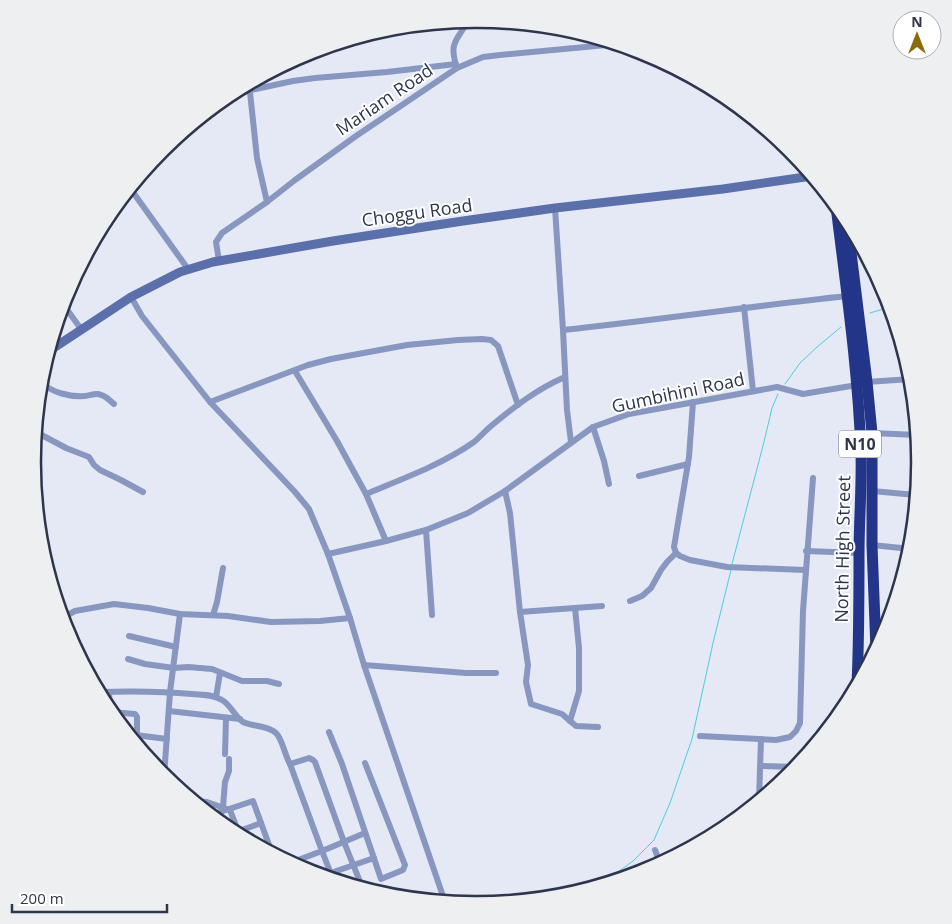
<svg xmlns="http://www.w3.org/2000/svg" width="952" height="924" viewBox="0 0 952 924" font-family="'Open Sans',sans-serif">
<style>
.lines{fill:none;stroke-linecap:round;stroke-linejoin:round}
.stream{stroke:#4dccdf;stroke-width:1}
.street{stroke:#8897c0;stroke-width:6}
.secondary{stroke:#5b6faa;stroke-width:9}
.highway{stroke:#233589;stroke-width:11}
.labels{text-anchor:middle;dominant-baseline:central;stroke-width:4;stroke-linejoin:round;paint-order:stroke}
.shield{fill:#fff;stroke:#6d7283;stroke-width:1}
.shield-label{font-size:16px;font-weight:bold;fill:#2e364e}
.street-label{font-size:18px;fill:#2e364e;stroke:#fff}
.rim{fill:none;stroke:#2e364e;stroke-width:2.5}
</style>
<rect width="100%" height="100%" fill="#e4e9f5"/>
<g class="lines">
<g class="stream">
<polyline points="870,313 890,307"/>
<polyline points="785,384 800,363 817,347 841,327"/>
<polyline points="732,564 764,442 772,408 778,394"/>
<polyline points="600,885 633,861 654,840 670,803 692,739 713,643 731,570"/>
</g>
<g class="street">
<path d="M456 66C455 60 452 52 454 46 456 36 465 30 467 20"/>
<polyline points="249,83 257,158 267,202"/>
<polyline points="228,95 293,81 315,78 387,72 456,64"/>
<polyline points="130,188 188,269"/>
<polyline points="555,208 563,330 567,410 571,442"/>
<polyline points="219,261 216,242 222,233 267,202 295,180 356,136 457,68 483,57 500,55 617,44"/>
<polyline points="131,297 142,316 210,402 295,492 309,509 328,554 350,618"/>
<polyline points="63,304 81,329"/>
<polyline points="744,307 753,391"/>
<path d="M563 330C658 320 752 306 847 296"/>
<polyline points="295,371 337,441 366,494 386,541"/>
<path d="M41 382C52 393 70 397 85 396 90 396 96 392 101 395 106 396 110 401 114 404"/>
<polyline points="867,382 911,379"/>
<polyline points="210,402 308,365 331,359 407,345 458,340 482,339 491,340 498,346 518,405"/>
<polyline points="693,402 689,457 674,547 676,553 680,556 690,560 727,567 805,570"/>
<polyline points="593,427 604,461 609,484"/>
<polyline points="36,432 66,448 89,457 94,465 100,470 121,480 143,492"/>
<polyline points="872,433 917,435"/>
<polyline points="639,476 688,464"/>
<polyline points="505,491 510,513 520,612 528,665 526,682 531,704 562,714 576,726 598,727"/>
<polyline points="872,491 916,495"/>
<path d="M366 494C402 479 441 465 474 442 480 437 485 431 491 426 514 407 537 389 565 377"/>
<polyline points="426,530 432,615"/>
<polyline points="872,545 911,549"/>
<polyline points="806,551 859,553"/>
<polyline points="328,554 386,541 426,530 468,513 505,491 593,427 629,414 777,387 803,394 857,385"/>
<polyline points="630,601 642,596 651,588 661,570 667,562 676,553"/>
<polyline points="520,612 602,606"/>
<polyline points="213,615 217,602 223,568"/>
<polyline points="62,616 64,617 75,611 114,604 148,608 180,614 228,616 271,622 320,621 350,618 364,665 445,902"/>
<polyline points="129,636 176,647"/>
<polyline points="128,659 145,664 174,668 188,667 212,669 242,681 267,681 279,684"/>
<polyline points="364,665 466,673 496,673"/>
<polyline points="88,671 88,672"/>
<path d="M99 692C130 691 160 691 192 694 202 695 213 694 222 700 231 705 234 716 243 722 253 727 267 725 276 733 282 738 285 756 290 764L322 851 290 863"/>
<polyline points="109,692 110,711"/>
<polyline points="216,697 220,673"/>
<polyline points="169,711 240,719"/>
<polyline points="111,712 135,714 137,717 137,735"/>
<polyline points="570,721 579,691 579,648 575,608"/>
<polyline points="329,732 342,764 381,879 403,870 405,865 365,763"/>
<polyline points="128,734 167,739"/>
<polyline points="700,736 776,740 790,737 796,731 800,723 803,611 813,478"/>
<polyline points="225,754 226,718"/>
<polyline points="290,764 309,758 313,760 315,762 344,842 363,889"/>
<polyline points="760,766 797,767"/>
<polyline points="164,777 170,692 180,614"/>
<polyline points="759,800 761,739"/>
<polyline points="194,801 207,802 230,810 240,836"/>
<polyline points="223,807 225,782 229,771 229,759"/>
<polyline points="211,815 253,801 272,853"/>
<polyline points="234,833 261,823"/>
<polyline points="655,850 657,855 657,866"/>
<polyline points="322,876 374,858"/>
<polyline points="333,879 322,851 365,833"/>
</g>
<polyline class="secondary" points="49,351 131,297 180,272 213,262 333,241 463,221 555,208 723,189 812,176"/>
<g class="highway">
<path d="M836 206C846 288 858 370 861 452 862 486 859 520 859 555 859 598 859 641 857 684"/>
<polyline points="847,220 867,382 872,433 872,545 876,650"/>
</g>
</g>
<g class="labels">
<rect class="shield" x="839" y="430.5" width="42" height="27" rx="4"/>
<g class="shield-label">
<text x="860" y="444">N10</text>
</g>
<g class="street-label">
<text transform="translate(384 99) rotate(-34)">Mariam Road</text>
<text transform="translate(417 212) rotate(-8)">Choggu Road</text>
<text transform="translate(678 392) rotate(-12)">Gumbihini Road</text>
<text transform="translate(842 549) rotate(-89)">North High Street</text>
</g>
</g>
<path d="M0 0H952V924H0ZM475 28H477A434 434 0 0 1 911 462V462A434 434 0 0 1 477 896H475A434 434 0 0 1 41 462V462A434 434 0 0 1 475 28Z" fill="#eeeff1" fill-rule="evenodd"/>
<path class="rim" d="M475 28H477A434 434 0 0 1 911 462V462A434 434 0 0 1 477 896H475A434 434 0 0 1 41 462V462A434 434 0 0 1 475 28Z"/>
<g transform="translate(917 35)"><circle r="24" fill="#ffffff" stroke="#abafb8"/>
<path d="M0-4L9 19L0 12L-9 19Z" fill="#896b0a"/>
<text y="-8" font-size="14" font-weight="bold" text-anchor="middle" fill="#2e364e">N</text>
</g>
<path d="M12 904v8h155v-8" fill="none" stroke="#2e364e" stroke-width="2.5"/>
<text x="20" y="904" font-size="15" fill="#2e364e" stroke="#ffffff" stroke-width="4" paint-order="stroke">200 m</text>
</svg>
